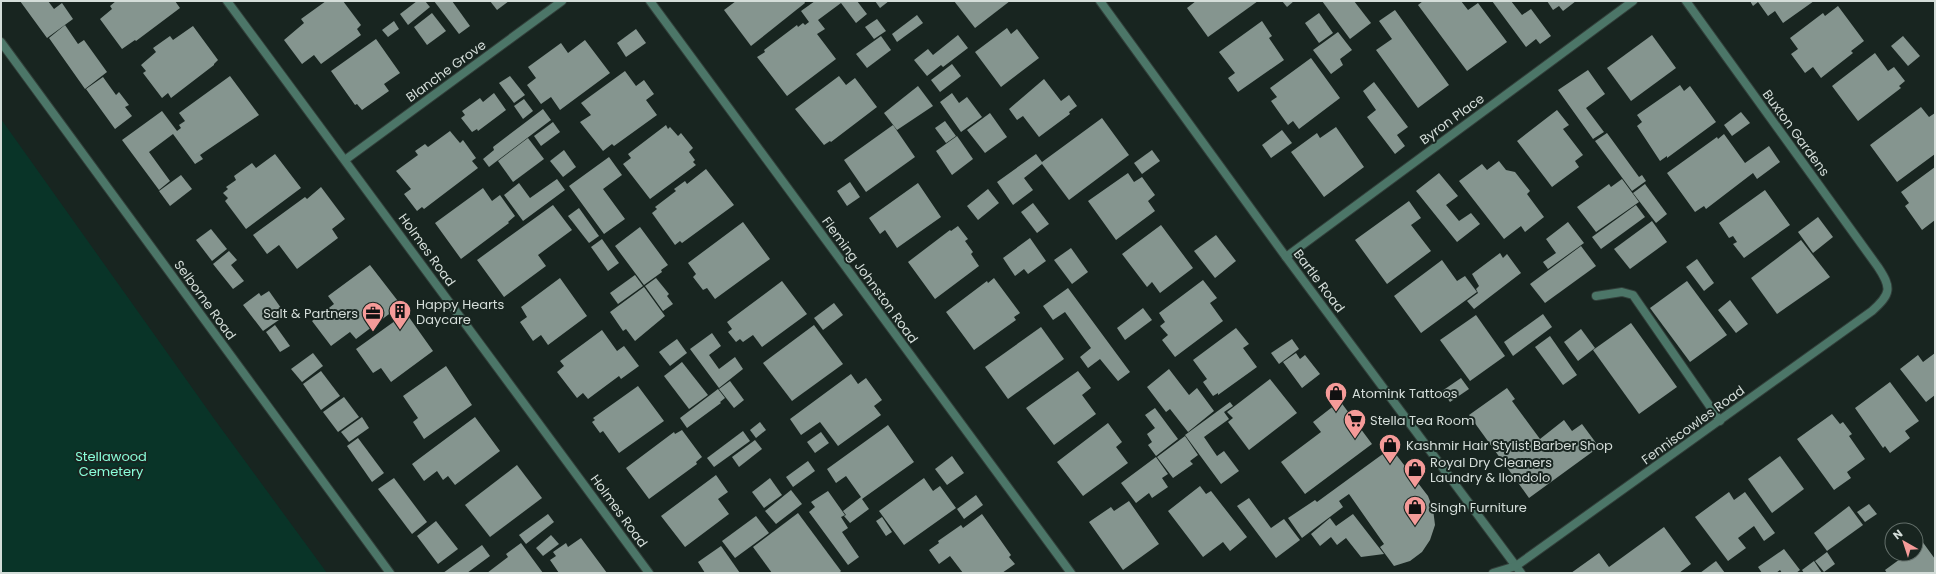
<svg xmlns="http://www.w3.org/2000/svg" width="1936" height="574" viewBox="0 0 1936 574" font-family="Poppins,sans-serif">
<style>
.green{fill:#093428}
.building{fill:#85958f}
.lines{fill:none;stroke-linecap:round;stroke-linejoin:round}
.minor-casing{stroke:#323f3a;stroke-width:10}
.tertiary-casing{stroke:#323f3a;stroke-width:10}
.minor{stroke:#4c7668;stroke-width:8}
.tertiary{stroke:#4c7668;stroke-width:8}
.labels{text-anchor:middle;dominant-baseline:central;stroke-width:4;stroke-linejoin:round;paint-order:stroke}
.street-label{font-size:13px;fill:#d4ddd9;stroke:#182520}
.poi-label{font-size:13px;fill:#d4ddd9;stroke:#182520;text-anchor:start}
.park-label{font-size:13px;fill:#8afdd9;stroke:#182520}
</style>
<rect width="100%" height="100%" fill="#182520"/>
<polygon class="green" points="1,119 215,420 327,573 1,573"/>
<g class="building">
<polygon points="20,1 48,1 54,9 62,3 73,19 47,38"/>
<polygon points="116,1 175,1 180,8 136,41 135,40 122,49 100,19 112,9 110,6"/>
<polygon points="326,1 343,1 361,25 357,29 361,35 321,64 314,55 302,64 284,40 304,23 301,19"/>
<polygon points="417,1 425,1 430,7 408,25 400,14"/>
<polygon points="434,1 452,1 470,26 459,34"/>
<polygon points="490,1 509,1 497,10"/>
<polygon points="736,1 804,1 805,3 751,46 724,10"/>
<polygon points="815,1 857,1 867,14 856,23 841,3 818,20 825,29 817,34 836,59 787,96 757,57 765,52 764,50 797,25 798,27 803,23 805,25 809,22 801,11"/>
<polygon points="875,1 889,1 880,8"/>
<polygon points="954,1 1010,1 975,28"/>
<polygon points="1196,1 1258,1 1208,37 1187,8"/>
<polygon points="1282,1 1294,1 1287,7"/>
<polygon points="1322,1 1354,1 1371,23 1350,39"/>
<polygon points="1423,1 1461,1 1468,10 1478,3 1507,42 1467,71 1418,5"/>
<polygon points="1492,1 1511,1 1522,15 1531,9 1551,36 1540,44 1536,39 1526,47"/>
<polygon points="1547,1 1576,1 1563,11 1559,6 1553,10"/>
<polygon points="1750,1 1814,1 1783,23 1775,11 1768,16 1758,2 1753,6"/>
<polygon points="1838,6 1864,41 1851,51 1853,53 1821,78 1813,67 1805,73 1791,54 1798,49 1790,38 1823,13 1825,16"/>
<polygon points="1395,10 1449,85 1418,108 1376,50 1392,39 1379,21"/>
<polygon points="432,13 446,31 427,45 414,27"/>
<polygon points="1319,13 1333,33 1319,43 1305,23"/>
<polygon points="917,15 923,23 897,42 892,34"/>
<polygon points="877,19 886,31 874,39 865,27"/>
<polygon points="394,21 399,29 388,37 382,30"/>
<polygon points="1262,21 1272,36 1269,38 1284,60 1238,92 1228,78 1235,73 1219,52"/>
<polygon points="65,25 78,44 84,40 107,72 85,89 49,38"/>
<polygon points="193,26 218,60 214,64 214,65 171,98 168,93 162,98 143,73 146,71 141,65 156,52 153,48 170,36 173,40"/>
<polygon points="1007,28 1011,34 1017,29 1039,58 1001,87 975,52"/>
<polygon points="636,29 646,43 626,57 617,43"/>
<polygon points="1338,32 1352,50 1340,59 1343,65 1331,74 1313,50"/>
<polygon points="958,35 968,48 943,67 941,65 927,76 914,60 928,49 933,55"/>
<polygon points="1652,35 1676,68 1631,101 1607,68"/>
<polygon points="881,36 891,50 867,68 856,54"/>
<polygon points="1903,36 1920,56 1908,66 1891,46"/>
<polygon points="376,39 400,73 384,84 389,91 362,110 357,104 355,105 331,71"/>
<polygon points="585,40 610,73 560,110 551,97 541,104 527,85 536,78 528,67 561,43 568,53"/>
<polygon points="1875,53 1888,71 1894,67 1905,81 1899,86 1901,88 1858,121 1832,86"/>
<polygon points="1311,58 1340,98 1299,129 1293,121 1288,125 1271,101 1277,97 1270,88"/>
<polygon points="952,64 961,76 940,92 931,80"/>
<polygon points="1588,70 1605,94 1586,108 1604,132 1593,139 1558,90"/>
<polygon points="625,71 636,86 644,80 654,94 646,100 657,115 614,146 612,144 603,151 580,122 591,115 581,103"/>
<polygon points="230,76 259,115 200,155 203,159 195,164 173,134 149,152 170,181 159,190 122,140 162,111 177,131 181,128 179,125 185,121 179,113"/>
<polygon points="510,76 525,95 514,103 499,83"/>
<polygon points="839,76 846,85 855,78 877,107 831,142 830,141 824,145 795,109"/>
<polygon points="103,77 116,95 119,92 129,105 125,107 132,116 115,129 86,89"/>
<polygon points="1044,79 1061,101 1069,95 1077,106 1069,112 1070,114 1039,137 1023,116 1017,120 1009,109"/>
<polygon points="1374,82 1408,127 1397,135 1405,146 1395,154 1367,117 1376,110 1363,91"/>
<polygon points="1680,85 1684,91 1690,86 1716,122 1667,158 1667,156 1660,161 1637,126 1642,122 1637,115"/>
<polygon points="918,86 933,106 897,130 884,113"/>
<polygon points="494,93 506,110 478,131 477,129 472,132 461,118 465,115 462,111 480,98 483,102"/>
<polygon points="952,93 959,103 967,97 982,117 961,132 940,102"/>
<polygon points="524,99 533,111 523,119 514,106"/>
<polygon points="1921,107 1929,117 1935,113 1935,154 1897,182 1870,145"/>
<polygon points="543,109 551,120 489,167 483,159 494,150 493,147"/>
<polygon points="1557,110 1569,125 1563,129 1583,155 1575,161 1579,167 1552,187 1517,141"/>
<polygon points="1741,112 1750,123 1732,136 1724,125"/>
<polygon points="990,113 1007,137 985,153 967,130"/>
<polygon points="1102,118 1129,155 1069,200 1042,164 1024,178 1033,190 1013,205 997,182 1036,154 1042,162"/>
<polygon points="945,121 956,136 946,143 935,128"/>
<polygon points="553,122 560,132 541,146 534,136"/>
<polygon points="666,125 668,129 670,127 678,136 681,133 693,148 689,152 695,160 693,162 696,165 650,199 623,164 631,158 628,154"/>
<polygon points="893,125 915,157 866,192 844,160"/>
<polygon points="1336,127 1364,167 1324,197 1291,152 1317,133 1320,138"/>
<polygon points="1282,130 1292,143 1271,158 1262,145"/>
<polygon points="450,131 460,143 463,140 476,158 472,161 478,168 424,209 422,207 417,211 404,194 411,189 396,171 418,155 415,151 425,144 428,147"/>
<polygon points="1607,133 1639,177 1642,175 1646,181 1632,191 1595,141"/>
<polygon points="1724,134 1745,163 1769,146 1780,162 1757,179 1753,173 1706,209 1704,206 1695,212 1667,173 1717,137 1718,139"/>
<polygon points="957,136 973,159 952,175 936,151"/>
<polygon points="528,138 544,159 513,182 498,161"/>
<polygon points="564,150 576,167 563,177 550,161"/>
<polygon points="1152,150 1160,161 1142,174 1134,163"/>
<polygon points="275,154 301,188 246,229 225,201 228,198 223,193 228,189 226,187 236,180 234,176 252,163 256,168"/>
<polygon points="609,157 622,175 603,189 625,219 604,234 569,186"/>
<polygon points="1499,161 1506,170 1515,172 1530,191 1527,194 1544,217 1525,232 1521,226 1504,239 1459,181 1482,164 1487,170"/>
<polygon points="1935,167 1935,220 1922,230 1905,206 1909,203 1901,192"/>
<polygon points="706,169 734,205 682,243 680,241 675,245 652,213 657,209 655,207 676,191 674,189 685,181 687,184"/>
<polygon points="1128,173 1134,182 1142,177 1155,195 1148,201 1155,211 1116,240 1088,201"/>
<polygon points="1439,173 1458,196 1446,205 1459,221 1471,213 1480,224 1457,242 1416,191"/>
<polygon points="181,175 192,189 170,206 159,191"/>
<polygon points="557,179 565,190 523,221 504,195 519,183 530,198"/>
<polygon points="1622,179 1639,202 1596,232 1577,207 1609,184 1611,187"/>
<polygon points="850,182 860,197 847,206 837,191"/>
<polygon points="918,183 941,217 897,248 885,230 880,234 869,218"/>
<polygon points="1645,184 1667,214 1656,223 1633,193"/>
<polygon points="321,187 345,219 332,229 338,238 297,269 279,245 267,254 253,235 305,197 307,199"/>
<polygon points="483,188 492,201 500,195 515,216 508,222 509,223 461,259 435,223"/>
<polygon points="988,189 999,203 978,220 967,206"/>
<polygon points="1765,190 1790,225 1744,258 1733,244 1737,242 1733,236 1729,238 1719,223"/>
<polygon points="1409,201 1421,218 1411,225 1431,251 1387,284 1355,240"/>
<polygon points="1033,203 1049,224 1037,233 1021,212"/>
<polygon points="553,205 572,230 538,255 546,266 504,297 477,260"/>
<polygon points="1636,205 1645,217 1601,249 1592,237"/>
<polygon points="579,208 599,236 589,243 568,216"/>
<polygon points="1818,217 1833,237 1813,253 1798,232"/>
<polygon points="1652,221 1667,242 1630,269 1614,249"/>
<polygon points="743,222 770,259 715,299 707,288 703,290 693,277 696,274 688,263"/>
<polygon points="1568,222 1584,243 1548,269 1543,262 1556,253 1546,239"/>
<polygon points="1161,225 1193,268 1160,293 1152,282 1147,287 1122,254"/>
<polygon points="958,226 968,239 965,241 973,252 971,254 979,266 935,299 908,262 950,230 951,231"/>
<polygon points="640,227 668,265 661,270 662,272 644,285 615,246"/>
<polygon points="211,229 227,249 212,261 196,240"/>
<polygon points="1216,235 1236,261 1215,278 1194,251"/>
<polygon points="1030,238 1046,261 1028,274 1024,269 1015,276 1003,258"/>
<polygon points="602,239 619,263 608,271 591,247"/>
<polygon points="1801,240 1830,277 1777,314 1751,278"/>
<polygon points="1581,246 1596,266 1545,303 1530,284"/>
<polygon points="1071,248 1088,272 1072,284 1054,260"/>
<polygon points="229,251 237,260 231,265 244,281 233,289 213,264"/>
<polygon points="1500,253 1503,258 1507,254 1521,273 1474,309 1467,301 1478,293 1476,289 1479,286 1472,274"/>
<polygon points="1697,259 1714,283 1704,291 1686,267"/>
<polygon points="1442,260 1457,281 1465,276 1477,292 1421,333 1394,296"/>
<polygon points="370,265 401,305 356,339 350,332 331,346 312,321 334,304 328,296"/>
<polygon points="635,275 643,286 618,304 610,293"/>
<polygon points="560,278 587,316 548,345 541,335 533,341 520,322 527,317 521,307"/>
<polygon points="656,278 669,294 667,296 673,304 663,311 645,286"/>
<polygon points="994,278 1020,313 1014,317 1016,320 974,350 946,312 987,281 988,283"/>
<polygon points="1203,280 1217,298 1210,303 1223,321 1175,357 1162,340 1168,335 1160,326 1165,322 1159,313"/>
<polygon points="782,281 807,314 762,347 753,335 743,342 740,339 736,342 728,332 732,329 727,322"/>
<polygon points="1687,281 1727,335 1690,362 1650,308"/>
<polygon points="644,287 665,316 635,341 626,329 623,331 610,312"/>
<polygon points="1068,288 1130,372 1118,381 1100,359 1088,368 1080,357 1091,348 1065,312 1053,320 1043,306"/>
<polygon points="269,291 286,315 263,331 243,305 259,293 261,296"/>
<polygon points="1730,300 1748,324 1736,333 1718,310"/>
<polygon points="834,303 843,315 823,330 814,318"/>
<polygon points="1143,308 1152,320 1125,340 1117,328"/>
<polygon points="406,313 433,351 391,382 381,368 373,373 356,349"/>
<polygon points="1543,314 1552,327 1513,356 1504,342"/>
<polygon points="1476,315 1505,356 1470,381 1440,340"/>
<polygon points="1631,323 1677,387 1639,414 1593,350"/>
<polygon points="275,325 290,346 280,352 266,332"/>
<polygon points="814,325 843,364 792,401 763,363"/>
<polygon points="1041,327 1064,359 1008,399 985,367"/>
<polygon points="1236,328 1249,344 1243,348 1257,367 1218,395 1218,393 1213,396 1203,382 1207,379 1193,360"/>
<polygon points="1581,329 1595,348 1578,361 1564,342"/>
<polygon points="602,330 617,351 624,346 639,366 621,379 619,376 588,399 583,393 577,398 557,372 564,366 560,361"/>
<polygon points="712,333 721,346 709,355 719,369 735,357 743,369 719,388 690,349"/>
<polygon points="1550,336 1577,375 1563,385 1535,347"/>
<polygon points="677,339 687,353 670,366 659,352"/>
<polygon points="1292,339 1299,349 1279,364 1271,353"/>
<polygon points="313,353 323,366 302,382 291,369"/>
<polygon points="1296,353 1300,359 1305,355 1320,374 1302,388 1283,362"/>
<polygon points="1935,353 1935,395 1926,402 1900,369 1918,355 1923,362"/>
<polygon points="682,362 708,395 689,409 664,376"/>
<polygon points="446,366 472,405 424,439 413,422 418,418 403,396"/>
<polygon points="1169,369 1189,395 1197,388 1214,411 1188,432 1170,409 1166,412 1147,387"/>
<polygon points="321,371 340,396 321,410 303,384"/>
<polygon points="1078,371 1091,388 1082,395 1096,414 1054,445 1026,408"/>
<polygon points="851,374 858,384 866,378 882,400 874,406 881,415 838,446 820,422 801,435 790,419"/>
<polygon points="1461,378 1469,389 1450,402 1442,391"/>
<polygon points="1270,379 1297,413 1249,450 1228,422 1233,418 1227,412"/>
<polygon points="730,381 744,400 734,408 719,389"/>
<polygon points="1890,382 1919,421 1905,431 1910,438 1890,453 1885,446 1883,448 1855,408"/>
<polygon points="638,386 664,421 619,453 603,431 600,433 592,422 595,420 593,418"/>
<polygon points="1507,388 1515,399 1512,401 1540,439 1564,420 1572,431 1582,424 1599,447 1529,498 1469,415"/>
<polygon points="718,389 725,398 720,402 721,403 687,428 680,418"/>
<polygon points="344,397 359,417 338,432 323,412"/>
<polygon points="1340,401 1372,444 1305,494 1281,462 1321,432 1313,422"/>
<polygon points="1230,402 1233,406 1224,412 1229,419 1204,437 1217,456 1224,451 1239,471 1221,484 1185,435"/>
<polygon points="1155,408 1178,439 1156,456 1148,445 1152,442 1147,434 1155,428 1145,415"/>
<polygon points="1832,414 1840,424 1843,422 1852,434 1849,436 1865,459 1847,472 1851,478 1834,490 1797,439"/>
<polygon points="362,417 369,428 349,442 341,432"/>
<polygon points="475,417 500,451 455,485 448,476 443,480 437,471 424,481 412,464"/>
<polygon points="760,422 766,430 756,438 750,430"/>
<polygon points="1108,423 1122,442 1116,447 1128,463 1083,496 1057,462"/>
<polygon points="888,425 914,462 862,499 869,509 850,523 844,516 846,515 843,511 861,497 846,476 836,483 827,469"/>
<polygon points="682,430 702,457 696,462 697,464 649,499 626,468 674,432 675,434"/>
<polygon points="743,431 750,441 714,467 707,458"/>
<polygon points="821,432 829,443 815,453 807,442"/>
<polygon points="1185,436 1198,455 1190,461 1193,464 1173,478 1157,457"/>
<polygon points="358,438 384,473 372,482 347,446"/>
<polygon points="755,440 762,449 739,467 732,457"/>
<polygon points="1391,448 1428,496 1433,509 1435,525 1430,540 1422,552 1410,561 1394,566 1380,547 1384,544 1349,494 1339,501 1343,507 1302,538 1288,518 1315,500 1317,502"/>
<polygon points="952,456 964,473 947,485 935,469"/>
<polygon points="1780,456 1804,489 1772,513 1748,479"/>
<polygon points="1156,457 1168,474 1162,478 1168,487 1152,498 1149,493 1136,503 1121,483"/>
<polygon points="808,461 815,471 793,487 786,477"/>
<polygon points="517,465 542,498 490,537 465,505"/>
<polygon points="716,475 728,492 718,499 729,514 685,547 661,516"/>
<polygon points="394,478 427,522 412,534 378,489"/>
<polygon points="770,478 782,495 764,508 752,492"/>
<polygon points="924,478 933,491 940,486 956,508 904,545 879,511"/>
<polygon points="1200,486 1206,494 1211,491 1247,537 1230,551 1223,542 1203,557 1168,511"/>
<polygon points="791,490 802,504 776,524 765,511"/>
<polygon points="828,491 845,515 841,517 848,528 842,532 859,557 848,565 809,512 815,507 811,502"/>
<polygon points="1729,492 1734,500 1745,492 1775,533 1764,541 1754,526 1738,538 1746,548 1728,561 1695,517"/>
<polygon points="976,495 983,505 964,519 957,509"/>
<polygon points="1249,498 1271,528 1284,519 1300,540 1276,558 1237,506"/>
<polygon points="1129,501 1159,544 1123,570 1089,522 1111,507 1114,511"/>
<polygon points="1869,504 1877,514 1865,522 1857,512"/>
<polygon points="1849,506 1863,525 1827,551 1814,533"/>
<polygon points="798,513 841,571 839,573 772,573 753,547"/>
<polygon points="548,514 554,522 526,544 519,535"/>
<polygon points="982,514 1011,555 1009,557 1015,564 1002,573 963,573 950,556 939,564 929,550 939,543 938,541 961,525 963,528"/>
<polygon points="1353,514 1384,554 1361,557 1346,538 1337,545 1331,537 1320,546 1311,534 1330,518 1336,526"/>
<polygon points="756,516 769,533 735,558 722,541"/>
<polygon points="882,517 892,532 886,536 876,521"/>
<polygon points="436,521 458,549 438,564 417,536"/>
<polygon points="1664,527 1691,564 1679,573 1571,573 1599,553 1609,567"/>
<polygon points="551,535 559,544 543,556 536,548"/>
<polygon points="1919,537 1935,559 1935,573 1887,573 1885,570 1907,554 1916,554 1916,539"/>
<polygon points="581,538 607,573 559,573 550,560 556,556 553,552 566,543 568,547"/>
<polygon points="521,543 543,573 487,573 508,557 506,554"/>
<polygon points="482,545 490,556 467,573 443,573"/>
<polygon points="721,546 740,573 705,573 698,562"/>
<polygon points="1784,549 1800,570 1796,573 1782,573 1780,570 1776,573 1762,573 1758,567"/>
<polygon points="1827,552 1835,564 1824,572 1815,561"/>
<polygon points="1716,561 1725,573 1700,573"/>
<polygon points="1814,561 1822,573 1804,573 1802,570"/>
</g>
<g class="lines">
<g class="minor-casing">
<g id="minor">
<polyline points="227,1 649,573"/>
<polyline points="650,1 1071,573"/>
<polyline points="1100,1 1286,257 1521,573"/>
<polyline points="345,160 562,1"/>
<polyline points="1286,257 1633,1"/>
<polyline points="1596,296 1622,292 1633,295 1720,421"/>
<path d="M1493 573 1516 566 1872 311C1891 294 1892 288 1878 267L1686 1"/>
</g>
</g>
<g class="tertiary-casing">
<polyline id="tertiary" points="1,42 390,573"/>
</g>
<use href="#minor" class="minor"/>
<use href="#tertiary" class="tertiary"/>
</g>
<defs>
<g id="building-pin" transform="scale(1.15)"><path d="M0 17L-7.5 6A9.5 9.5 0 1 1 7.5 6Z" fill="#f59b99" stroke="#182520"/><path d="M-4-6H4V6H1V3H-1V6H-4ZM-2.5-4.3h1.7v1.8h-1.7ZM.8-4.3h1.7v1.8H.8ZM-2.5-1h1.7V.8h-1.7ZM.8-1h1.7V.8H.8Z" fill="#111"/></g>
<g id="office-pin" transform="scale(1.15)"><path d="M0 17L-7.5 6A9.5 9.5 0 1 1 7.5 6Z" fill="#f59b99" stroke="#182520"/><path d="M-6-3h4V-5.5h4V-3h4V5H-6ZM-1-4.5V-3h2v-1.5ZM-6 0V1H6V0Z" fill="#111"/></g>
<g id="shop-pin" transform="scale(1.15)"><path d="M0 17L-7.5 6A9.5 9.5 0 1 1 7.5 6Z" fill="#f59b99" stroke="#182520"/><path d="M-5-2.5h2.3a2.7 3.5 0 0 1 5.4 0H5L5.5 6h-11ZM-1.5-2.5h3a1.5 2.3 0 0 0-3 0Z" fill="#111"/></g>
<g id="supermarket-pin" transform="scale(1.15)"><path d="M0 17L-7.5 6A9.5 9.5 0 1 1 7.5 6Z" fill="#f59b99" stroke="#182520"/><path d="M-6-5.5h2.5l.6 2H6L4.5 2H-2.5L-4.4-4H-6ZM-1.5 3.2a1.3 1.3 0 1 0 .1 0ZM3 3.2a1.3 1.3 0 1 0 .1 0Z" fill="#111"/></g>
</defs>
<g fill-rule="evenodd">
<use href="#building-pin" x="400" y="311"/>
<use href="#office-pin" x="373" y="313"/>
<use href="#shop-pin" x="1336" y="393"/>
<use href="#supermarket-pin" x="1355" y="420"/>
<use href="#shop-pin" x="1390" y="445"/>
<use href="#shop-pin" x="1415" y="469"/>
<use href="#shop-pin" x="1415" y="507"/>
</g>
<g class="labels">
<g class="street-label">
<text transform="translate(446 71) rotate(-36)">Blanche Grove</text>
<text transform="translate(1452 119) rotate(-36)">Byron Place</text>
<text transform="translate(1796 133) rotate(54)">Buxton Gardens</text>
<text transform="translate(427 250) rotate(54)">Holmes Road</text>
<text transform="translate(870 280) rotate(54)">Fleming Johnston Road</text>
<text transform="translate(1319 281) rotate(53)">Bartle Road</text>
<text transform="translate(205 300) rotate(54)">Selborne Road</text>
<text transform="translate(1693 425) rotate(-36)">Fenniscowles Road</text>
<text transform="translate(619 511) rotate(54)">Holmes Road</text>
</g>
<g class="poi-label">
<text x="416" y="304">Happy Hearts<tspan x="416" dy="15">Daycare</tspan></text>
<text x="358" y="313" text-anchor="end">Salt &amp; Partners</text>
<text x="1352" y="393">Atomink Tattoos</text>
<text x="1370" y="420">Stella Tea Room</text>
<text x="1406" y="445">Kashmir Hair Stylist Barber Shop</text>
<text x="1430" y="462">Royal Dry Cleaners<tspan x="1430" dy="15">Laundry &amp; Ilondolo</tspan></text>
<text x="1430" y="507">Singh Furniture</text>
</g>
<g class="park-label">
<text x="111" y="456">Stellawood<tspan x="111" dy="15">Cemetery</tspan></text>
</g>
</g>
<rect width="1936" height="574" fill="none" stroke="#d4ddd9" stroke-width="4"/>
<g transform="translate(1904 542) rotate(321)"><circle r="19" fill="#182520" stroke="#636f6a"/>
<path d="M0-3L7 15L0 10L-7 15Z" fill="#f59b99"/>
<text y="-6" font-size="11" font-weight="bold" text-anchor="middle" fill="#d4ddd9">N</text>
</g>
</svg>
